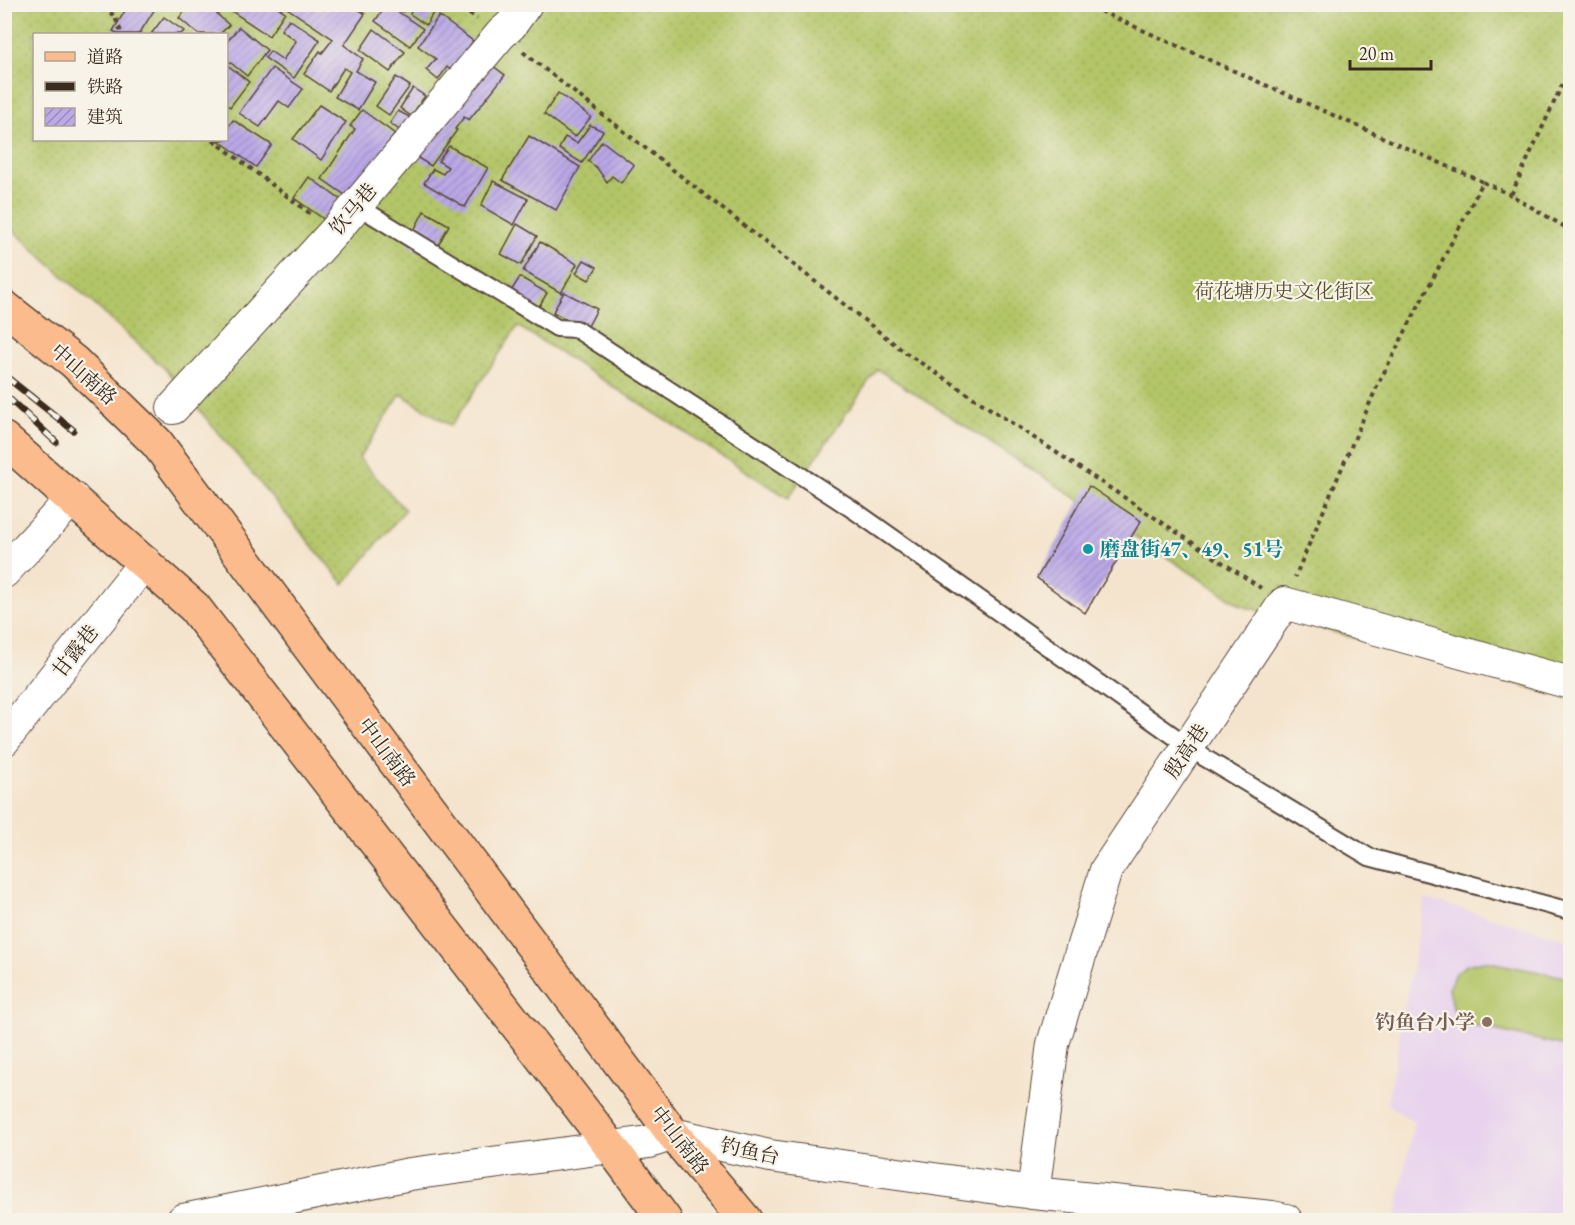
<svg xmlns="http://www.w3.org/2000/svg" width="1575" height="1225" viewBox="0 0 1575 1225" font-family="'EB Garamond','Noto Serif SC',serif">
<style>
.built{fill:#e8d2ee}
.grass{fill:url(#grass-dots);stroke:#777843;stroke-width:1.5;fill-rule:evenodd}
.garden{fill:#b3c568;stroke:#777843;stroke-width:1.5}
.building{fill:url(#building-hatch)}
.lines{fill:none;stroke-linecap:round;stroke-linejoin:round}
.lane-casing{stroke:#574638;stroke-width:20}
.street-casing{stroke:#574638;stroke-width:34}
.primary-casing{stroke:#574638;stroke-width:36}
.path{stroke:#574638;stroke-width:4;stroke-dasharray:4.5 4.5;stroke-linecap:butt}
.lane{stroke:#fff;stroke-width:16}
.street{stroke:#fff;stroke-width:32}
.primary{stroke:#fbbb8d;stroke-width:33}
.rail-casing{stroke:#3b2a1e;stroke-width:7}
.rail{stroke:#f7f3e8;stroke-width:4.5;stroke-dasharray:14;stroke-linecap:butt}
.culture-dot{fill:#0f9aa8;stroke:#f7f3e8;stroke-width:2}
.education-dot{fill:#8d6e63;stroke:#f7f3e8;stroke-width:2}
.labels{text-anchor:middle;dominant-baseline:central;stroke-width:4.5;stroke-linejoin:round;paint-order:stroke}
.street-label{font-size:20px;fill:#3b2a1e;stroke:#f7f3e8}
.park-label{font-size:20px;fill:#595130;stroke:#f7f3e8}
.culture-label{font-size:20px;font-weight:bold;fill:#0d838f;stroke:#f7f3e8;text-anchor:start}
.education-label{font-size:20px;font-weight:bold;fill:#785e54;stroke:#f7f3e8;text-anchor:end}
</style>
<defs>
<pattern id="grass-dots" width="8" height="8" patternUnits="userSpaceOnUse" patternTransform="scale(1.5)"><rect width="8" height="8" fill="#b3c568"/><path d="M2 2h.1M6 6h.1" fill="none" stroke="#9ba95a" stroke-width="1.8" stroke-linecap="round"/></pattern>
<pattern id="building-hatch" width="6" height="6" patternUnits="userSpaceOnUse" patternTransform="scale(1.5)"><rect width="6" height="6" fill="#bba9e8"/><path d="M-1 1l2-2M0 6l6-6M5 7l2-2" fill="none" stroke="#998abb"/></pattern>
</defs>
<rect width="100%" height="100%" fill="#f7f3e8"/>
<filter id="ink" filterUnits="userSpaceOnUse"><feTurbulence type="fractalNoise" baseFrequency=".0167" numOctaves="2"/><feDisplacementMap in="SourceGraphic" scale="12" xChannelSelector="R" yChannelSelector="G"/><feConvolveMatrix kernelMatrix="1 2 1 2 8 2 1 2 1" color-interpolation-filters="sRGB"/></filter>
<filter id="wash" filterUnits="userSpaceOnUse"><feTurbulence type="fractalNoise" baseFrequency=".008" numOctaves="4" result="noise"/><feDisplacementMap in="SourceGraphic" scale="24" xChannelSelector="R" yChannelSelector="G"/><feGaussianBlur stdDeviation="1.35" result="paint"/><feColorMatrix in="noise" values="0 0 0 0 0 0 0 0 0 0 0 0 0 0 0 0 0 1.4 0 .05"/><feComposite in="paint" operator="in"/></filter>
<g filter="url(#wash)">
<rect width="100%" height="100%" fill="#f4e4cd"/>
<polygon class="built" points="1425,899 1570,940 1570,1220 1395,1220 1414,1122 1387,1104"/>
<path class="grass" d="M5 5H1570V699L1242 606 877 369 788 498 518 326 451 426 401 394 359 458 405 510 344 584 166 370 5 223ZM34 34H226V140H34Z"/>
<polygon class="garden" points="1484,961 1570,978 1570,1047 1464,1023 1454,1012 1449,989 1455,973 1467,965"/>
<g id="blocks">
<g class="building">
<polygon points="129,4 149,4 155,9 139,34 118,34 113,31"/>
<polygon points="191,4 206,4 229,25 220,34 198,34 179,18"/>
<polygon points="221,4 273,4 285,12 269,36"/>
<polygon points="281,4 351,4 365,14 344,45 363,59 356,71 375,82 358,110 335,97 350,72 344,68 329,91 304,74 320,51 322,53 333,39"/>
<polygon points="387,4 423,29 410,46 375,21"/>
<polygon points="393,4 408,4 403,12"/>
<polygon points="415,4 431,4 436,8 426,25 410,14"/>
<polygon points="439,16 473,41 452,71 447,67 438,80 426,70 436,59 418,46"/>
<polygon points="164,17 184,31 181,34 151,34"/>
<polygon points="289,19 320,40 294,78 265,58 270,51 283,60 296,41 281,30"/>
<polygon points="239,27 267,50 247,76 226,59 226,43"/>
<polygon points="374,29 405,52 390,72 360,50"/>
<polygon points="485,60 505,75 469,120 464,117 455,129 457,130 431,166 408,152"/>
<polygon points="226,64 249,82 230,107 226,104"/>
<polygon points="272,68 303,89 289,108 279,101 260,127 239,113"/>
<polygon points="396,77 410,86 389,115 376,106"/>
<polygon points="413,88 425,96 411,116 400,108"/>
<polygon points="558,93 591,117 575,137 544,114"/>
<polygon points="319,105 346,122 321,160 293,139"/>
<polygon points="362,110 395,134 348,197 322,179 355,129 350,126"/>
<polygon points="398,111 417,121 406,135 390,123"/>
<polygon points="233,120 272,145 256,167 218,140 226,140 226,130"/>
<polygon points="590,125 603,131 582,163 559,149 565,137 577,143"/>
<polygon points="529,136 580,167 556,210 502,180"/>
<polygon points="602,141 634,165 621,183 612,176 607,182 597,168 588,161"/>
<polygon points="449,146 488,168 465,207 424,183 433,169 443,174 448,167 438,161"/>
<polygon points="309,177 342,201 328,222 294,198"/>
<polygon points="493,181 528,199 514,225 481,206"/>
<polygon points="424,211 449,225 432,257 407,244"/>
<polygon points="517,224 537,236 521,265 501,254"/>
<polygon points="540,242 577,264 561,293 523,271"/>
<polygon points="584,260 597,267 589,280 576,273"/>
<polygon points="520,277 547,293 537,310 510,293"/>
<polygon points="564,292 597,309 586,330 553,312"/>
<polygon points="1089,486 1141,521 1085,613 1037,578"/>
</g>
</g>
</g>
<g filter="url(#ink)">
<use href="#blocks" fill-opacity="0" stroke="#574638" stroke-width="1.5"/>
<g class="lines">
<g class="lane-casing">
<polyline id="lane" points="356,205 557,328 576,329 855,511 1205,758 1369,857 1570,911"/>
</g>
<g class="street-casing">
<g id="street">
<polyline points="173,408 334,232 501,34 511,25 526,4"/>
<polyline points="4,572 73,498"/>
<polyline points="4,740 145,562"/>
<polyline points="1033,1193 1053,1044 1106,870 1284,603 1570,683"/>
<polyline points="183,1220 410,1174 649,1142 673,1134 770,1156 1033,1193 1272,1217 1286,1220"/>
</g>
</g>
<g class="primary-casing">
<g id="primary">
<polyline points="4,307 74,362 157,443 673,1134 745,1220"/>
<polyline points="4,439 194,607 611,1147 665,1220"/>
</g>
</g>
<g class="path">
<polyline points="94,4 114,15 122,34"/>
<polyline points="454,4 477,19"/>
<polyline points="1084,4 1483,182 1378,384 1295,577"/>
<polyline points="523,52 906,353 1261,588"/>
<polyline points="1570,68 1511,195 1570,230"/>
<polyline points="213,140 312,215"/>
<polyline points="1483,182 1511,195"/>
</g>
<use href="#lane" class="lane"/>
<use href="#street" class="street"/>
<use href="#primary" class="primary"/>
<g class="rail-casing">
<g id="rail">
<polyline points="4,375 73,430"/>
<polyline points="4,394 56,442"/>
</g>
</g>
<use href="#rail" class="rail"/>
</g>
</g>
<circle class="culture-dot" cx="1088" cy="549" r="6"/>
<circle class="education-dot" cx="1487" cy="1022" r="6"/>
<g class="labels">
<g class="street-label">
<text transform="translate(353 209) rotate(-50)">饮马巷</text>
<text transform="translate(84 374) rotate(42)">中山南路</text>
<text transform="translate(75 651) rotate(-52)">甘露巷</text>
<text transform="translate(1186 751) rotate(-56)">殷高巷</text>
<text transform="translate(387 752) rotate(53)">中山南路</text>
<text transform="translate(680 1140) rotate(52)">中山南路</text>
<text transform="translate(750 1151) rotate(12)">钓鱼台</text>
</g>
<g class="park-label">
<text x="1284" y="291">荷花塘历史文化街区</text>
</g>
<g class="culture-label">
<text x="1100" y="549">磨盘街47、49、51号</text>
</g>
<g class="education-label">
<text x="1475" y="1022">钓鱼台小学</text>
</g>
</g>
<rect width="1575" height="1225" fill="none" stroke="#f7f3e8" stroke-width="24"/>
<rect x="33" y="33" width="195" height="108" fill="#f7f3e8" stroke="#aca397" stroke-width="1.5"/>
<rect x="45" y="52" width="30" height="9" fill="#fbbb8d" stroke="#aca397" stroke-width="1.5"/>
<text x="87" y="63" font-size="18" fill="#3b2a1e">道路</text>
<rect x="45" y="82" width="30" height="9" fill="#3b2a1e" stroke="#aca397" stroke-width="1.5"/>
<text x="87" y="93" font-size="18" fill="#3b2a1e">铁路</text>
<rect x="45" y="108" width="30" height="18" fill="url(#building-hatch)" stroke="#aca397" stroke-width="1.5"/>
<text x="87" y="123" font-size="18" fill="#3b2a1e">建筑</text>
<path d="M1350 60v9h81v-9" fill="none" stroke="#3b2a1e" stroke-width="3"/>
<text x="1359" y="60" font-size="18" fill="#3b2a1e" stroke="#f7f3e8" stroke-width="4.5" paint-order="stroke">20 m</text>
</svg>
